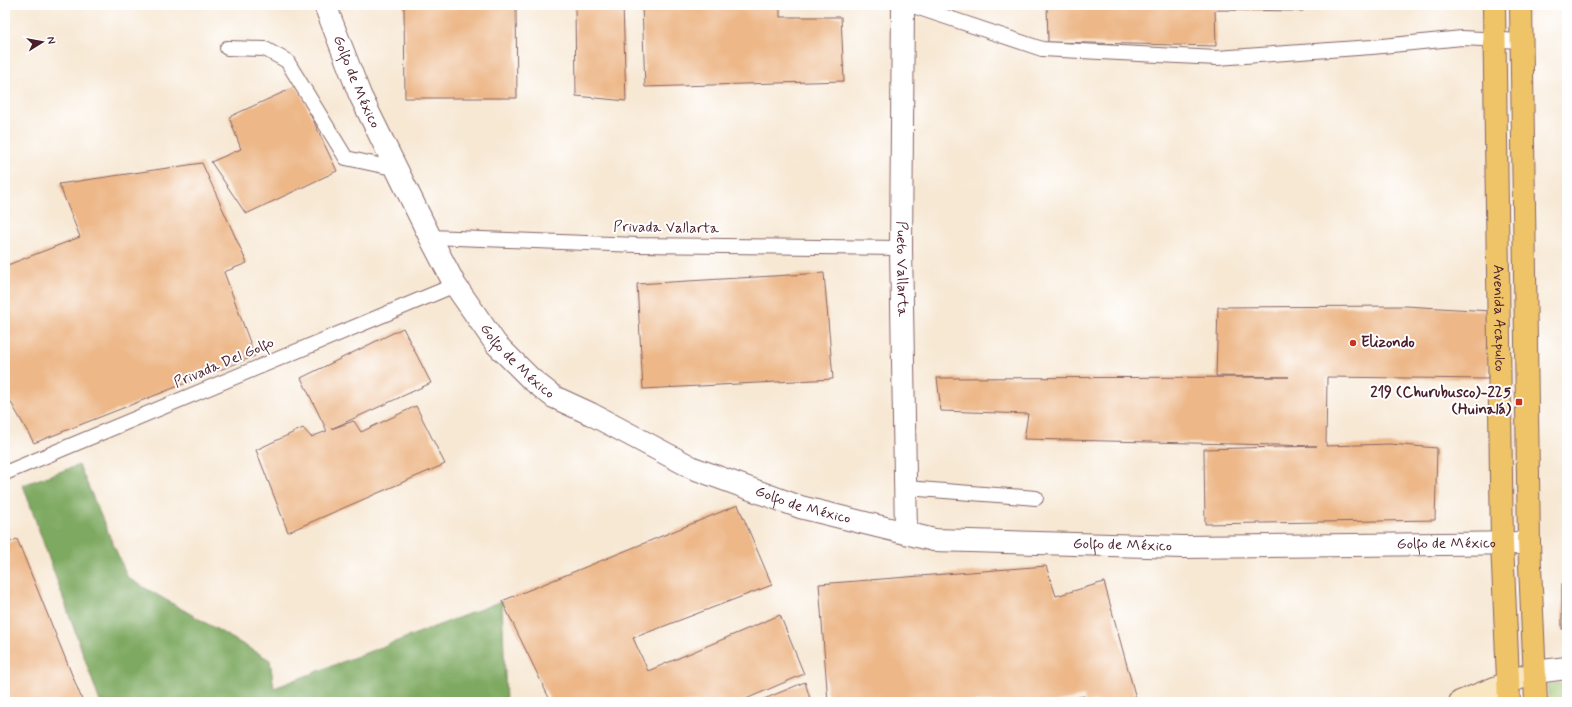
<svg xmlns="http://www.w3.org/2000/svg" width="1572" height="707" viewBox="0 0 1572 707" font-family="Mynerve,sans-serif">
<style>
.green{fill:#9ec36d;stroke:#74714c}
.forest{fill:#7ea960;stroke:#646446}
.building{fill:#edb788}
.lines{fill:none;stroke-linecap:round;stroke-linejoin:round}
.lane-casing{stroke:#876566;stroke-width:16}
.street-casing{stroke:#876566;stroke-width:24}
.secondary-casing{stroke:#876566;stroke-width:24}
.primary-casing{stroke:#876566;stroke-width:24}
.lane{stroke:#fff;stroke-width:14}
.street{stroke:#fff;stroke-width:22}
.secondary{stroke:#f9e7c3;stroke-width:22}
.primary{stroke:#efc469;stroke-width:22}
.poi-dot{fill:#c8321e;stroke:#fff;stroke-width:1.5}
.labels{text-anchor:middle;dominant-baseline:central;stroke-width:4;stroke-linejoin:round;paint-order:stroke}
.street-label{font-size:15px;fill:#4a1f2b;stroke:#fff}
.poi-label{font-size:15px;font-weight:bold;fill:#4a1f2b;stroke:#fff;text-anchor:start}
</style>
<rect width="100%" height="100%" fill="#fff"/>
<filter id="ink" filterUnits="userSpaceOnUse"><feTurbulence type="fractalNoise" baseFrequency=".025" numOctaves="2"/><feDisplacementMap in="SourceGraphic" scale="8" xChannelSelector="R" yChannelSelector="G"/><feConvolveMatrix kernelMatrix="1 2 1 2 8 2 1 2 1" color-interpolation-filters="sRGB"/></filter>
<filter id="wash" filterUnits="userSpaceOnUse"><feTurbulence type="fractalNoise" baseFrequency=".012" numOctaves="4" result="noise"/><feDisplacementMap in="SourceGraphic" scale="16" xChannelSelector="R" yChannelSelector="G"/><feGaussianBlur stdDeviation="0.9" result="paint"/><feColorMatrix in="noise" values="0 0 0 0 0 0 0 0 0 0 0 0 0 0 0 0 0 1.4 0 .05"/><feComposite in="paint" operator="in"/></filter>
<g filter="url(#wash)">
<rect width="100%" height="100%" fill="#f7e8d4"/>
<polygon class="green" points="1567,682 1567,702 1548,702 1548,685"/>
<polygon class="forest" points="79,465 128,578 270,660 274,688 502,601 506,702 100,702 23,485"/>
<g id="blocks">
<g class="building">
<polygon points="404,5 516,5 517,98 405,98"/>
<polygon points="575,5 623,5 626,101 576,96"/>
<polygon points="642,5 780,5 780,17 841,17 844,81 645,87"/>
<polygon points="1047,5 1303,5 1303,11 1215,10 1216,46 1048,42"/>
<polygon points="297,86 337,171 246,214 211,162 241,149 229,117"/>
<polygon points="202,163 247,263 224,272 255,356 34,443 5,392 5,266 80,237 59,184"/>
<polygon points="824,273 833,379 643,389 637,284"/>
<polygon points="1405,306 1491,311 1488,379 1327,377 1326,446 1390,444 1437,448 1435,520 1205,524 1204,449 1317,446 1024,439 1028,414 941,411 937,378 1289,377 1216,376 1218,307"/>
<polygon points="403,328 431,383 331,429 354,421 361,432 416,406 445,464 288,532 256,450 303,428 311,437 327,431 301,378"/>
<polygon points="738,505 772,585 633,638 648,671 780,615 804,674 739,702 551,702 502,601"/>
<polygon points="17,539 83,702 5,702 5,544"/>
<polygon points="1046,566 1056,596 1104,582 1137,702 1085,702 1084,696 1054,702 828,702 819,584"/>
<rect x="1562" y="584" width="5" height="45"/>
<polygon points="805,682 811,702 757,702"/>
</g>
</g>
</g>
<g filter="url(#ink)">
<use href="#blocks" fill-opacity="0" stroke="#876566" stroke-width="1"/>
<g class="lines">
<g class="lane-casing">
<g id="lane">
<polyline points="910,5 1042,49 1217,58 1372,47 1462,38 1521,41"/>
<polyline points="227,48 265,49 287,61 346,158 397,169"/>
<polyline points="430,237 637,245 901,248"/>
<polyline points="5,473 455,285"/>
<polyline points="906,488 1036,498"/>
</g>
</g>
<g class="street-casing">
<g id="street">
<path id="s1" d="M325 5 360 95 430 237 455 285 496 344 531 379 554 397 591 414 693 468 800 507 934 540 1183 547 1529 543"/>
<path id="s2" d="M903 5 901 248 906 533"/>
<polyline points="1535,672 1567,668"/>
</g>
</g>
<g class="secondary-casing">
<polyline id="secondary" points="1460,702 1535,672"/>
</g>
<g class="primary-casing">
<g id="primary">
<path id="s3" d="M1494 5 1502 543 1509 702"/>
<polyline points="1521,5 1529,543 1536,702"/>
</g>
</g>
<use href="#lane" class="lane"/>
<use href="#street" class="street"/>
<use href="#secondary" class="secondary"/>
<use href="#primary" class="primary"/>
</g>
</g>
<g class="poi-dot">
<circle cx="1353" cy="343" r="4"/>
<rect x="1515" y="398" width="8" height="8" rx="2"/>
</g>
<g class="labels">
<g class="street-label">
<text stroke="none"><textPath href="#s1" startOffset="83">Golfo de México</textPath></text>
<text transform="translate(666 228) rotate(1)">Privada Vallarta</text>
<text stroke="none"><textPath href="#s2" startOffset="264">Pueto Vallarta</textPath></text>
<text stroke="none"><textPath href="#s3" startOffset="313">Avenida Acapulco</textPath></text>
<text stroke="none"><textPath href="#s1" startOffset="408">Golfo de México</textPath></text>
<text transform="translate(224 363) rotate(-23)">Privada Del Golfo</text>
<text stroke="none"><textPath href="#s1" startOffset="732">Golfo de México</textPath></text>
<text stroke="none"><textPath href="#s1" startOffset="1380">Golfo de México</textPath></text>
<text stroke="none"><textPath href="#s1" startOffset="1056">Golfo de México</textPath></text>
</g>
<g class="poi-label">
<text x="1361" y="343">Elizondo</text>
<text x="1511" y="393" text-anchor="end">219 (Churubusco)-225<tspan x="1511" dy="17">(Huinalá)</tspan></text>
</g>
</g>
<rect width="1572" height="707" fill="none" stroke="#fff" stroke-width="20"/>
<g transform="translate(42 42) rotate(79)" stroke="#ffffff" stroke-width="3" paint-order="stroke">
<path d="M0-3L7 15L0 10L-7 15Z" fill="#4a1f2b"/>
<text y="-6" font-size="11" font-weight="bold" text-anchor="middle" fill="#4a1f2b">N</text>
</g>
</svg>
